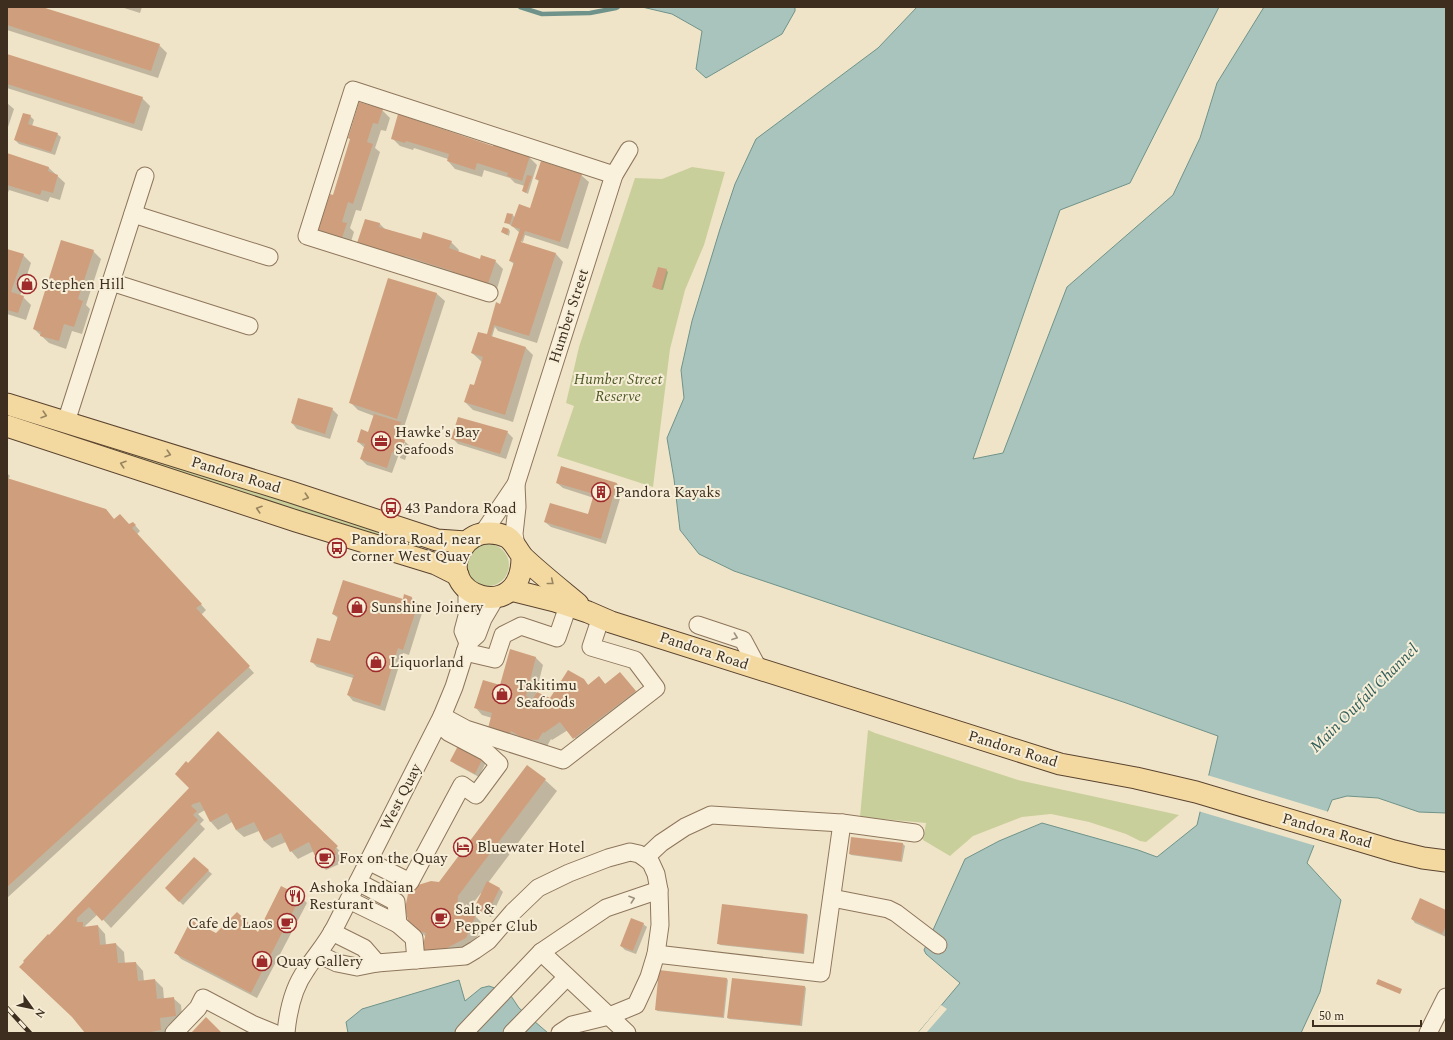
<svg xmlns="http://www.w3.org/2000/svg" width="1453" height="1040" viewBox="0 0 1453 1040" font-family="Spectral,serif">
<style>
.green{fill:#c9cf9b}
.water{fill:#a9c4bc;stroke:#6f938a}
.pier{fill:#f0e4c8}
.shadow{fill:#0003}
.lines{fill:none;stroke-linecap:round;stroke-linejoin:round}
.stream{stroke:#6f938a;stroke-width:4.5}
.building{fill:#cf9f7d}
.minor-casing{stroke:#8d765c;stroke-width:19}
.major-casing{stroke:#5b4430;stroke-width:23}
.minor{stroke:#faf1dc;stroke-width:17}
.major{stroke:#f3d9a0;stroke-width:21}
.rail-casing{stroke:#3d2e20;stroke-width:4.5}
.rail{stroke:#f7eed8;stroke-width:3;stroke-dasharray:9;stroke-linecap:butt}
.oneway{stroke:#988460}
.oneway2{stroke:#9c907e}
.labels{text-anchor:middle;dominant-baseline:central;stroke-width:4;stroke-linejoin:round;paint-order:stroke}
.poi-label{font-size:15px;fill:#3d2e20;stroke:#f7eed8;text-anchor:start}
.street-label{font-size:15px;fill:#3d2e20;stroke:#f7eed8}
.park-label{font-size:15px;font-style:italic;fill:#4d5a26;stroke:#f7eed8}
.water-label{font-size:16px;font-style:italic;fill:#2f5d5a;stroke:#f7eed8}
</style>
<rect width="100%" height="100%" fill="#f0e4c8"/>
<g class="green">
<polygon points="692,167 725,172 704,245 685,290 670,349 653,487 557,456 574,406 566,403 579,347 635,178 662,179"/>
<polygon points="7,409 422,542 420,552 7,421"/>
<circle cx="488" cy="565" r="21"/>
<polygon points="868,730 875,733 1018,780 1179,815 1146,842 1140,841 1126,834 1089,822 1051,814 1022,817 973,836 950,856 923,840 926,823 860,817"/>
</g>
<g class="water">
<polygon points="642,7 795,7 795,11 782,34 706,78 696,69 702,31 672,14"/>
<polygon points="917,7 1219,7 1130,183 1060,210 973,459 1003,453 1067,287 1173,195 1200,138 1217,83 1264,7 1446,7 1446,813 1419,812 1378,798 1347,796 1332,800 1307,863 1341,900 1320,992 1301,1033 918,1033 960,983 926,954 924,950 965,859 999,841 1042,823 1138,850 1157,857 1197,825 1218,736 1126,703 734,571 699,554 680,530 674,479 667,438 684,398 681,370 692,321 720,229 735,184 756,139 878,48"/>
<polygon points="459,980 465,1001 481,988 489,986 509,993 519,1008 548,1033 348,1033 346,1022 362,1009"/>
</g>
<g class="pier">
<polygon points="1207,775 1329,812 1316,846 1198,811"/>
<polygon points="941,1005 947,1009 926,1033 918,1033"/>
</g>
<g class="shadow">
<polygon points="7,7 39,7 159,45 167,53 158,78 7,30"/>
<polygon points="121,7 142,7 140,13"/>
<polygon points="7,55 142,98 150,106 142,131 7,88"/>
<polygon points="7,103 14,109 7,130"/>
<polygon points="382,110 390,118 386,131 381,130 375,148 380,152 361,211 356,210 350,228 354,232 350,245 327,238 319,230 333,196 351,140 349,138"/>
<polygon points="30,116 34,120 32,126 57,134 61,137 55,155 19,144 15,140"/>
<polygon points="392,138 493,148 529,157 537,165 528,194 523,191 525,186 515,183 510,178 484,170 482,177 455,169 448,161 448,159 414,148 413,150 400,146"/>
<polygon points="7,154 49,168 65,183 60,200 50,197 48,202 9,190 7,195"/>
<polygon points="581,175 589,182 568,249 525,235 523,242 518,240 520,233 512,226 505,222 513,215 515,218 531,209 540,182 536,179"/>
<polygon points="366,220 380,224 385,229 422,241 451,242 459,250 458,252 480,260 495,261 503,269 496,292 412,265"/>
<polygon points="509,230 510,231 509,236 502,232"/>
<polygon points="516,242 556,254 563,262 537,343 498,331 495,327 492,337 526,348 533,355 513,422 473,410 465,402 474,387 482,362 472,353 488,336 501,305 514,264 510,261"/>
<polygon points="7,250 23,255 31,263 20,296 23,297 31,305 26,320 7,314"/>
<polygon points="93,251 101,259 86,305 90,309 82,334 72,331 66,349 49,343 34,329"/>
<polygon points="666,270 668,272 663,290 655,288 654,287"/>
<polygon points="389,279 437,294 445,301 404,427 407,429 403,440 410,446 405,460 400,458 405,443 403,443 392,473 367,465 361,459 365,448 358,442 369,433 374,416 358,410 350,402"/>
<polygon points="332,409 338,415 330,439 297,429 292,423"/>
<polygon points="507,432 513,438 506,459 458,444 452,438"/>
<polygon points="562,467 617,484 623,489 606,544 551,527 545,522 588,515 594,498 563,488 557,483"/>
<polygon points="7,473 10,476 8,480 129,525 133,523 140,531 137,534 206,610 201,615 254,673 7,898"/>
<polygon points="405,595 412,598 423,610 409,655 403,653 385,711 353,701 348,695 353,678 317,667 311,661 330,643 338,618 333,614 404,600"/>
<polygon points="535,657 543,665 536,693 550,699 584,680 589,686 599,677 606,685 620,673 643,700 582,746 568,730 552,740 551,739 546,748 516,746 492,718 482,715 475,707"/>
<polygon points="218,733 344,855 342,857 344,862 326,870 319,862 314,851 298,859 291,851 286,842 272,848 264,841 259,831 244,837 236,830 232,822 218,830 211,822 205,810 198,814 204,820 200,824 205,829 111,928 98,914 85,926 87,928 98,926 105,934 106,945 116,944 124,952 125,964 136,963 143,971 144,982 155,980 163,988 164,999 173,998 181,1005 183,1024 167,1026 168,1033 87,1033 49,937 190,788 188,764"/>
<polygon points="459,746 486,762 479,777 455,764 451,760"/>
<polygon points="545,780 557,791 488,883 500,889 503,892 491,917 479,911 475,908 482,894 481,893 470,907 466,904 465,914 475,916 483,924 473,945 453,956 426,937 409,920 440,883"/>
<polygon points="852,838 903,844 905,846 902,862 851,855 850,854"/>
<polygon points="194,858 212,874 183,905 166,888"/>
<polygon points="281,887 301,897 307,903 257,998 181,959 176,953 216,935 258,933"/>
<polygon points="1446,911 1446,937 1415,923 1412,919"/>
<polygon points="807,914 808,916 804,954 720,945 718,943"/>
<polygon points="643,924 647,927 636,954 625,950 621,946"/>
<polygon points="727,979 728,980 724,1018 657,1011 656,1009"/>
<polygon points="805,987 806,988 802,1026 729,1019 728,1018"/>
</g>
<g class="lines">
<polyline class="stream" points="520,7 542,14 590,13 616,8 618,7"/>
</g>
<g class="building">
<polygon points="7,7 42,7 160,44 151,71 7,25"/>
<polygon points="7,54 143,97 134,124 7,84"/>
<polygon points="359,102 383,109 378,124 373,123 367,142 373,144 353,204 348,202 342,222 347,223 342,238 318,230 330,194 333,195 350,139 348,138"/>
<polygon points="23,113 31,115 28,124 58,133 51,152 14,140"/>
<polygon points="398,114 493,146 493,144 530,156 522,181 507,176 508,173 477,163 475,170 447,161 449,154 406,141 405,143 391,139"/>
<polygon points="7,153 49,167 48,171 58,175 53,193 42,190 40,195 7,185"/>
<polygon points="541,161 582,174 560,242 525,231 521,242 556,253 529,336 494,325 491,336 526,347 505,415 464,402 470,384 474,385 483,357 471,353 478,332 487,334 496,302 500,304 514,262 509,261 520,229 511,226 519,204 530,208 539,180 535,179"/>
<polygon points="527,175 532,176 526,193 522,191"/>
<polygon points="507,213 513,214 510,224 504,223"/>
<polygon points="365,219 380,223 379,227 421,239 423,232 452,241 449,248 480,259 481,255 496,260 488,284 452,273 452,271 405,256 405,258 357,243"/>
<polygon points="503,227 509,229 507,235 501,232"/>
<polygon points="61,240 94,250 78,299 83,301 74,327 64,324 59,341 40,336 41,332 33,329"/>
<polygon points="7,249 24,254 11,292 24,296 18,313 7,310"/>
<polygon points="658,267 667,269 661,290 652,287"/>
<polygon points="388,278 437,293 397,419 349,403"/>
<polygon points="298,398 333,408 325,434 291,423"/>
<polygon points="374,414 401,422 397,437 405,440 400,455 392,452 387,468 360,459 365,444 357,442 361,429 368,432"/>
<polygon points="458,417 508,431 500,454 451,439"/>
<polygon points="561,466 617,483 601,539 544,522 550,503 588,514 594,494 556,483"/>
<polygon points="7,478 106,509 114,519 120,514 129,524 133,522 136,525 132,528 202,604 196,608 250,666 7,887"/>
<polygon points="343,580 403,599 404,594 412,597 411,602 418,604 403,650 398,648 380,706 347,695 354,675 310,662 317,638 330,641 338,616 332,614"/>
<polygon points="510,649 536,657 526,696 532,700 537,692 550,698 568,670 584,679 588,685 599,676 605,684 620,672 636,691 573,739 560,722 544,733 543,732 538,740 524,739 511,731 509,739 487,732 492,713 474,708 483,680 500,685"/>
<polygon points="218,731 338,846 335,849 337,854 318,863 309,842 290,852 281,833 264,841 254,822 236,830 227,813 210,822 200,802 193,804 191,806 197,811 193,815 198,820 102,921 89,907 77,918 77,922 83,922 83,927 98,925 100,945 116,943 118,963 136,962 138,981 155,979 157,999 174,997 176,1016 160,1018 161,1030 146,1033 85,1033 72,1017 19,967 24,962 23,961 48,934 49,935 189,788 175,774 186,761 188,763"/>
<polygon points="459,744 483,758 475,774 450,761"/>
<polygon points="527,765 546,779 458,896 457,912 476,915 466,938 445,949 421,952 426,933 418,931 408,921 405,908 408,894 418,885 431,881 439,882"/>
<polygon points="851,837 903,843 901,861 849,854"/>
<polygon points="194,857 209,870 179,902 165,888"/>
<polygon points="487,881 500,888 487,914 474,908"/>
<polygon points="281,886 301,896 251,993 174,953 191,920 216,933 237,912 258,932"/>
<polygon points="1420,898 1446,910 1446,926 1442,934 1411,919"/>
<polygon points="722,904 807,914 803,953 717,944"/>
<polygon points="631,918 644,923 633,951 620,946"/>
<polygon points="659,970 727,978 723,1017 655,1010"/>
<polygon points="732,978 805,986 800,1025 727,1018"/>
<polygon points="1378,979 1402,989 1400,994 1376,984"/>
<polygon points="206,1017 222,1033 191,1033"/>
</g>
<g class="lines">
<g class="minor-casing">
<g id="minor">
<polyline points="133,214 269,257"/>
<polyline points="111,282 249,326"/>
<polyline points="489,293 307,236 353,90 614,175"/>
<polyline points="66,422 145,176"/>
<polyline points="483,533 516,484 614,175 629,150"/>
<polyline points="516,546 514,534 517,507 516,484"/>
<polyline points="467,589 467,616 463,631 468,643"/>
<polyline points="698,625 743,640 758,668"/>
<polyline points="465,652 495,659 503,635 521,626 557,638 568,606"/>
<polyline points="442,716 466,729 563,760 656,688 635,660 591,647 601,617"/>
<polyline points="645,858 661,843 685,827 711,815 842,823 915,833"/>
<polyline points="368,861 410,882 462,785 476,795 499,764 486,752 448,732"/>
<polyline points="358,882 396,902 398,924 414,938 416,960"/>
<polyline points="832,898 888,909 896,913 938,945"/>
<polyline points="349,900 398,924"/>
<polyline points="332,932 364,948 377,963"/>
<polyline points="541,952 627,1033"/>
<polyline points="318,954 337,963 357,967 377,963 465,956 475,950 488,941 513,912 538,888 569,873 608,858 630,852 639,854 645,858 651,863 656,874 659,890 660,925 656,954 649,977 636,1005 609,1016 572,1025 560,1033"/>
<polyline points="656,954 821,973 842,823"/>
<polyline points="174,1033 198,1008 203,998 252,1024 274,1033"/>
<path d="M286 1033C288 1011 293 988 306 970 315 956 327 943 335 927 371 857 406 786 442 716L454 687 468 643 477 635 483 619 496 597"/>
<polyline points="464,1033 541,952 606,908 659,890"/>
<polyline points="512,1033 567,977"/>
<polyline points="1428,1033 1446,997"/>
</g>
</g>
<g class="major-casing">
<g id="major">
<polyline points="7,404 291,492 437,540 466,542"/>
<polyline points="7,426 296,521 436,564 458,575"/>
<path d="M522 556C523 628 431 594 463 547 469 538 478 533 489 533 495 533 501 534 507 537 515 542 518 552 524 558 541 574 560 589 578 604"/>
<polyline points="511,590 555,601 588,612 611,622 1060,764 1136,778 1196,792 1394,851 1423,858 1446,861"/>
</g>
</g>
<use href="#minor" class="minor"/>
<use href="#major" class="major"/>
<g class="rail-casing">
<polyline id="rail" points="7,1008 30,1033"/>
</g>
<use href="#rail" class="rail"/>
</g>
<defs><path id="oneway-chevron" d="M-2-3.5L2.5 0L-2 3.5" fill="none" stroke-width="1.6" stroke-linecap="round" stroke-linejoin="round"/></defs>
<g class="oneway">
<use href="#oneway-chevron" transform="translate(44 415) rotate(17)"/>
<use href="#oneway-chevron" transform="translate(168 454) rotate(17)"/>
<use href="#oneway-chevron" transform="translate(123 464) rotate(-162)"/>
<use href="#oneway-chevron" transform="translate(306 497) rotate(18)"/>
<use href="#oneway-chevron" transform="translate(259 509) rotate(-162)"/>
<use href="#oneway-chevron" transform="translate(551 582) rotate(39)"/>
</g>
<g class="oneway2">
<use href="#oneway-chevron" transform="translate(735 637) rotate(20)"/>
<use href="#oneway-chevron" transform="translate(632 899) rotate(-19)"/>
</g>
<defs>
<g id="shop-ring" transform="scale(1)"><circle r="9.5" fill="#f7eed8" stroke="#9e2a2b" stroke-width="1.5"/><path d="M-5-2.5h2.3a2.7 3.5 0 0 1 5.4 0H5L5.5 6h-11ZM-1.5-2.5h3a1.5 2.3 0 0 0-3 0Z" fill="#9e2a2b"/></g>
<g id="office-ring" transform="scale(1)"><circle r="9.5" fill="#f7eed8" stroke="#9e2a2b" stroke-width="1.5"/><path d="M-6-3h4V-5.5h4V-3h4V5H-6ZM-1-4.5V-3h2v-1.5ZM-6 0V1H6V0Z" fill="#9e2a2b"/></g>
<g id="building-ring" transform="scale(1)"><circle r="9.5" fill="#f7eed8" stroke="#9e2a2b" stroke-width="1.5"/><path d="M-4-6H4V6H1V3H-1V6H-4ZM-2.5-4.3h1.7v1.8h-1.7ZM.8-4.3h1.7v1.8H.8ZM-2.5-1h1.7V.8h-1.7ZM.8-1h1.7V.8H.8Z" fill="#9e2a2b"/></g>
<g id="bus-ring" transform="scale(1)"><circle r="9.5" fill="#f7eed8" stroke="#9e2a2b" stroke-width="1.5"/><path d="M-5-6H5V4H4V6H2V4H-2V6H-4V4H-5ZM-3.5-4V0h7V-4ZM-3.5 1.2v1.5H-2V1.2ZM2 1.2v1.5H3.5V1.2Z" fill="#9e2a2b"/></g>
<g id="hotel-ring" transform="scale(1)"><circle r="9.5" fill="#f7eed8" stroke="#9e2a2b" stroke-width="1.5"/><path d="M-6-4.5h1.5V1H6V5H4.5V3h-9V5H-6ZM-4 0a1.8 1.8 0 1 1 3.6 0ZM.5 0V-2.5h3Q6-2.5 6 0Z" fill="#9e2a2b"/></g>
<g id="cafe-ring" transform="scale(1)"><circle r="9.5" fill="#f7eed8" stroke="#9e2a2b" stroke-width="1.5"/><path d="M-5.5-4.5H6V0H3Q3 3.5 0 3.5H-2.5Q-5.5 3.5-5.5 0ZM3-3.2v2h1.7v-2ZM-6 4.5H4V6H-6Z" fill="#9e2a2b"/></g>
<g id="restaurant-ring" transform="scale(1)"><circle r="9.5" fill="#f7eed8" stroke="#9e2a2b" stroke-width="1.5"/><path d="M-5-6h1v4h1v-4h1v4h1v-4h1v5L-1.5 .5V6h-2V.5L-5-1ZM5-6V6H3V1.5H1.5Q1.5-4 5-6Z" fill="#9e2a2b"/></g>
</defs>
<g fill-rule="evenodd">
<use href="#shop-ring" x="27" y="284"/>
<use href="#office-ring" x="381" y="441"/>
<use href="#building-ring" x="601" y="492"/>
<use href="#bus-ring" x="391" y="508"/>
<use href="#bus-ring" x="337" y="548"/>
<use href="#shop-ring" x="357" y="607"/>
<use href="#shop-ring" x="376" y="662"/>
<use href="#shop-ring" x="502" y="694"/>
<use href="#hotel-ring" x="463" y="847"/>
<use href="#cafe-ring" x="325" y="858"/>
<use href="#restaurant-ring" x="295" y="896"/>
<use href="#cafe-ring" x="441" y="918"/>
<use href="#cafe-ring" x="287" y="923"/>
<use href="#shop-ring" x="262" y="961"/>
</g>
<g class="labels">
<g class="poi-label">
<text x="41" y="284">Stephen Hill</text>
<text x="395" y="432">Hawke's Bay<tspan x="395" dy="17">Seafoods</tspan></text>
<text x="615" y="492">Pandora Kayaks</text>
<text x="405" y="508">43 Pandora Road</text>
<text x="351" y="539">Pandora Road, near<tspan x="351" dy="17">corner West Quay</tspan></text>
<text x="371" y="607">Sunshine Joinery</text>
<text x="390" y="662">Liquorland</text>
<text x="516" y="685">Takitimu<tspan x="516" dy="17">Seafoods</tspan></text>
<text x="477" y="847">Bluewater Hotel</text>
<text x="339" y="858">Fox on the Quay</text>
<text x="309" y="887">Ashoka Indaian<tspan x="309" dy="17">Resturant</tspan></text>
<text x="455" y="909">Salt &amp;<tspan x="455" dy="17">Pepper Club</tspan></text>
<text x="273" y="923" text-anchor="end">Cafe de Laos</text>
<text x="276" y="961">Quay Gallery</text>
</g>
<g class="street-label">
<text transform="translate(569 316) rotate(-72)">Humber Street</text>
<text transform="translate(236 475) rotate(17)">Pandora Road</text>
<text transform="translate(704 651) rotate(18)">Pandora Road</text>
<text transform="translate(1013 749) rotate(17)">Pandora Road</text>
<text transform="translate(401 797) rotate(-63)">West Quay</text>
<text transform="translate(1327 831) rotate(16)">Pandora Road</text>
</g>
<g class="park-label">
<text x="618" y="379">Humber Street<tspan x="618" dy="17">Reserve</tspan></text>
</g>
<g class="water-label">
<text transform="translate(1364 698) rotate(-45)">Main Outfall Channel</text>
</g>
</g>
<rect width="1453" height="1040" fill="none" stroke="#3d2e20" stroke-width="16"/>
<g transform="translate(32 1008) rotate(123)" stroke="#f7eed8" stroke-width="3" paint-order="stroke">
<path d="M0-3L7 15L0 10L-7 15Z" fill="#3d2e20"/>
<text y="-6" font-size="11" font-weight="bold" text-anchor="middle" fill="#3d2e20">N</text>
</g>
<path d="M1313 1020v6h108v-6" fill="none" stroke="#3d2e20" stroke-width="2"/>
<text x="1319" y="1020" font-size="12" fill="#3d2e20" stroke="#f7eed8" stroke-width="3" paint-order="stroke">50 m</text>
</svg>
